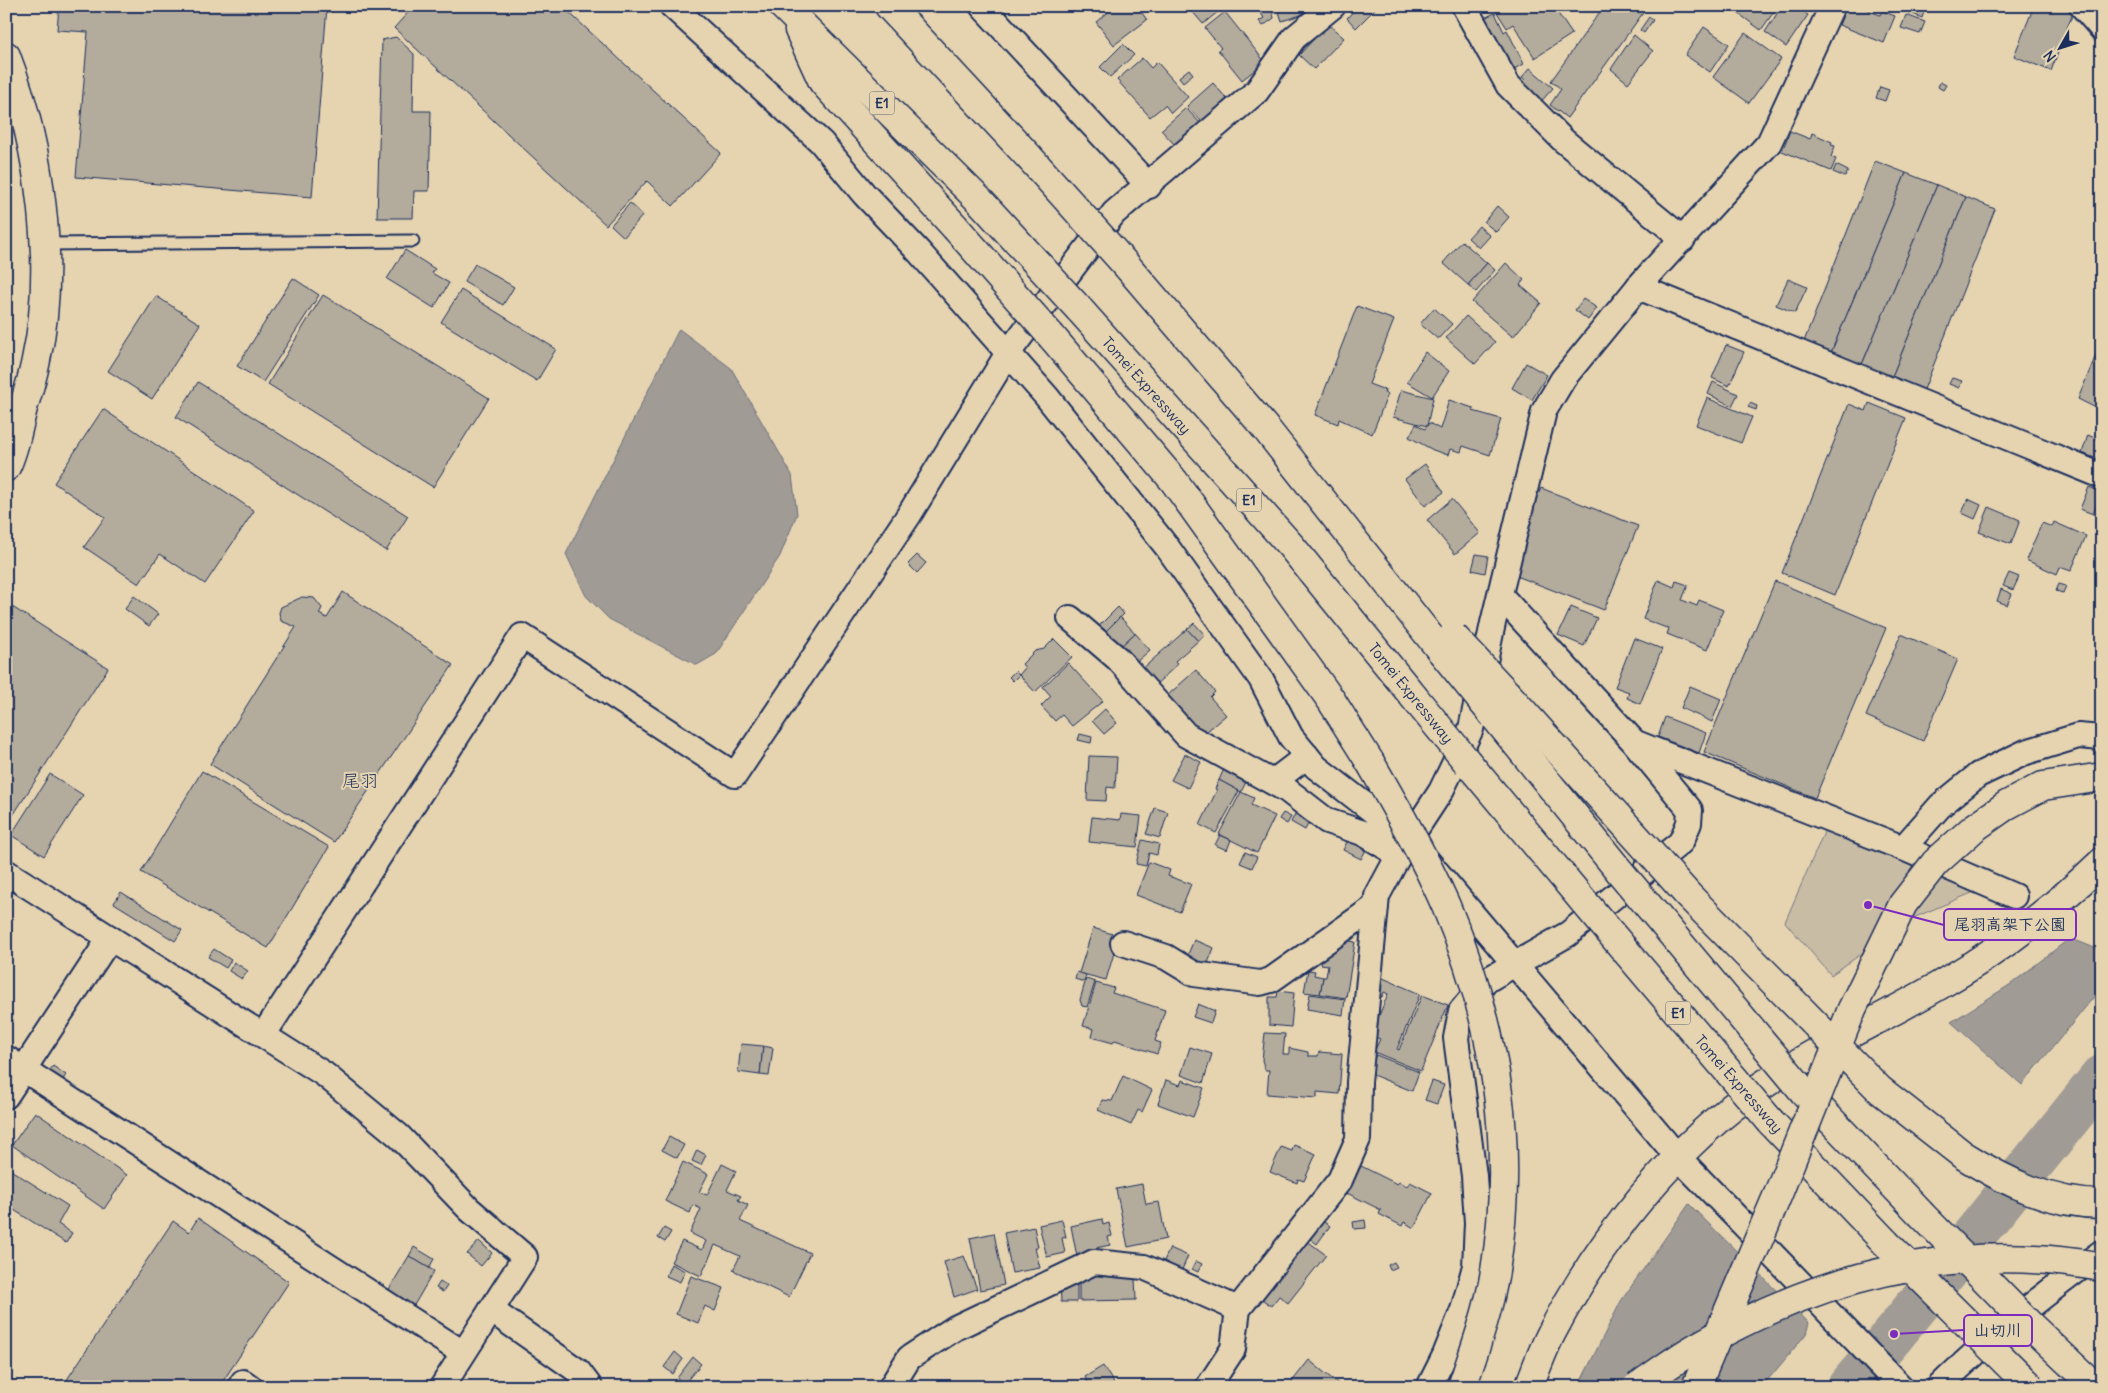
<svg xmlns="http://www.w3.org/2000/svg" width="2108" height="1393" viewBox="0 0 2108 1393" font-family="Delius,'Klee One',sans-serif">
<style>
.green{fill:#c9bca5;stroke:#727682}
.water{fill:#a09b95;stroke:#6b707f}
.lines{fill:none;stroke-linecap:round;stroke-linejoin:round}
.river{stroke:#a09b95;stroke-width:44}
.building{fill:#b3ab9c;stroke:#1b2f5e}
.service-casing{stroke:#1b2f5e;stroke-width:15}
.minor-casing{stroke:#1b2f5e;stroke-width:28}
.tertiary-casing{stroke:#1b2f5e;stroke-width:31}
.motorway-casing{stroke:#1b2f5e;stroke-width:31}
.service{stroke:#e6d4b1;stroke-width:11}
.minor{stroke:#e6d4b1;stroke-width:24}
.tertiary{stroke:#e6d4b1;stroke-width:28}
.motorway{stroke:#e6d4b1;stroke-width:28}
.motorway-bridge-casing{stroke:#1b2f5e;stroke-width:31;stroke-linecap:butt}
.motorway-bridge{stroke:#e6d4b1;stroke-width:28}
.labels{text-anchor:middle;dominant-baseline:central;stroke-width:4;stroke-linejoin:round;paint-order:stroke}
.shield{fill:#e6d4b1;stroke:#586077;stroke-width:1}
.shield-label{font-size:14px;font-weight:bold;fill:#1b2f5e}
.street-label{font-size:15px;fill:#1b2f5e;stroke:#e6d4b1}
.quarter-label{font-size:18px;fill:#1b2f5e;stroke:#e6d4b1}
.leader{fill:none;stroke:#7b2cbf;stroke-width:2}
.callout-dot{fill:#7b2cbf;stroke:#e6d4b1;stroke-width:2}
.callout{fill:#e6d4b1;stroke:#7b2cbf;stroke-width:2}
.callout-label{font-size:16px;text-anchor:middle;font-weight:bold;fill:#1b2f5e}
</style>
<rect width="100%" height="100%" fill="#e6d4b1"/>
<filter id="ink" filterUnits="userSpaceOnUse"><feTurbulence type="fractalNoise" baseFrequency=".02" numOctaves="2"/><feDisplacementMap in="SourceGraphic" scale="10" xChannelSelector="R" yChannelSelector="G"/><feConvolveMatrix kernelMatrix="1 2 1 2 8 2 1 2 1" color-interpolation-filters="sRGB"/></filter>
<g filter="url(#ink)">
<polygon class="green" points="1825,830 1974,892 1913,918 1831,975 1785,922"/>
<g class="water">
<polygon points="679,329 731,368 792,475 797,514 780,556 716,654 697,665 609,619 586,596 566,554"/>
<polygon points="2070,938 2102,951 2102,987 2022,1085 1951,1022 2011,984"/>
<polygon points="1689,1204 1809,1323 1806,1334 1762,1387 1578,1387 1621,1301"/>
</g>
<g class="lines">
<polyline class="river" points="1849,1387 1894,1334 2102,1077"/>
</g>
<g class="building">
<polygon points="59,6 327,6 312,197 76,177 88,32 57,30"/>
<polygon points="414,6 562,6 721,153 673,206 647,181 606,225 394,28"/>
<polygon points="1116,6 1137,6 1147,20 1114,45 1096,22"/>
<polygon points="1197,6 1215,6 1219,11 1203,24 1192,11"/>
<polygon points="1256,6 1271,6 1274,18 1263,26 1259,21 1264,18"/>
<polygon points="1277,6 1301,6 1304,14 1282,21"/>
<polygon points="1358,6 1378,6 1356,28 1347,18"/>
<polygon points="1493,6 1553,6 1572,34 1535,58 1513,24 1507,28"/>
<polygon points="1604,6 1648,6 1567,118 1550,105 1561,89 1551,81"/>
<polygon points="1728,6 1778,6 1761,30"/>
<polygon points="1782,6 1795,6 1808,15 1786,47 1765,32"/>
<polygon points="1847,6 1869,6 1868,10 1880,15 1882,11 1895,16 1884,43 1839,25"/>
<polygon points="1895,6 1926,6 1922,18"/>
<polygon points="2034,6 2065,6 2073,13 2051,71 2014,56"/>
<polygon points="1225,12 1265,62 1242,80 1218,50 1221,48 1205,28"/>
<polygon points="1495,13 1504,32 1507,30 1524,64 1510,71 1484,18"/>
<polygon points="1906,15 1925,22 1920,34 1901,28"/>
<polygon points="1649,17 1653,20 1644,33 1640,30"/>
<polygon points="1328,24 1344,38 1314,69 1299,55"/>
<polygon points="1704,27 1729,44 1710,72 1685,55"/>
<polygon points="1745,33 1781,59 1749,103 1713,77"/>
<polygon points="1634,35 1653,51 1628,83 1611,69"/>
<polygon points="396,37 414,54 413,111 431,111 429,191 414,191 413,218 377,218 382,40"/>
<polygon points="1123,44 1134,55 1110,77 1100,67"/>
<polygon points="1142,58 1151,68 1157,62 1188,97 1171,113 1165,105 1150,117 1117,80"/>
<polygon points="1530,68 1553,88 1538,105 1519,88 1526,81 1522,77"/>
<polygon points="1189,69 1193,74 1183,82 1179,77"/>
<polygon points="1940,82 1946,85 1943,90 1938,87"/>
<polygon points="1213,83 1227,99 1202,122 1187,106"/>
<polygon points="1880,87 1889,90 1885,101 1876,98"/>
<polygon points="1186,108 1200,123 1175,145 1161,130"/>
<polygon points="1790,131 1810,139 1812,133 1832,142 1831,145 1835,146 1831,157 1836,159 1831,171 1782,151"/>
<polygon points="1875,161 1906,173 1830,355 1803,344"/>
<polygon points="1836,165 1848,171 1845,177 1833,172"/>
<polygon points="1906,173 1937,185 1861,367 1830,355"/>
<polygon points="1937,185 1966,197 1891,379 1861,367"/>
<polygon points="1966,197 1995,209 1923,392 1891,379"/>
<polygon points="630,203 643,215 624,237 611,225"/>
<polygon points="1497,206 1509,217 1496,232 1484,222"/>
<polygon points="1479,226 1490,236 1479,248 1468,238"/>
<polygon points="1462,241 1487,263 1468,285 1443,263"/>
<polygon points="405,250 435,269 432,273 449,283 434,308 387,279"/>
<polygon points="1487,263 1495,270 1476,292 1468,285"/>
<polygon points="1506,263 1524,280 1520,285 1541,303 1513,337 1472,302"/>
<polygon points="475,264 514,287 503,305 464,282"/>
<polygon points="293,278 319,295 263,382 237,366"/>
<polygon points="1788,279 1807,287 1795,313 1776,305"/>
<polygon points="461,290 556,349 537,381 441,322"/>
<polygon points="323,295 489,398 433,487 268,384"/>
<polygon points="156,296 200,324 152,399 108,371"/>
<polygon points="1583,299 1597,308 1588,320 1575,310"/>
<polygon points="1357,306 1394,320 1369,384 1385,390 1384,393 1388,394 1372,434 1339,419 1338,424 1315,415"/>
<polygon points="1434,308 1452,324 1438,339 1420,324"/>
<polygon points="1466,316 1495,342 1475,364 1446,338"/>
<polygon points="1726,345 1744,352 1729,386 1712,378"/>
<polygon points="1425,352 1449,371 1432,397 1407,382"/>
<polygon points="2096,355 2102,357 2102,411 2078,399"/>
<polygon points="1526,363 1547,375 1532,400 1512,388"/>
<polygon points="1952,378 1962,381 1959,388 1949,384"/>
<polygon points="198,382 408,516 386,551 176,417"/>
<polygon points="1713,382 1738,394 1732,406 1708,394"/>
<polygon points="1401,390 1433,398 1427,426 1393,417"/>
<polygon points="1707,398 1752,417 1741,443 1696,425"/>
<polygon points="1449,400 1473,408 1473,411 1501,419 1490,455 1463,446 1461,452 1450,449 1448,455 1433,450 1409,437 1416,424 1425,429 1429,423 1440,429"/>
<polygon points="1750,403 1757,406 1756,410 1748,407"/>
<polygon points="1869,403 1906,418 1835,595 1782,573 1849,404 1866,411"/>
<polygon points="103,409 254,511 205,584 160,554 139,584 84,547 105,517 54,483"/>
<polygon points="2099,412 2102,414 2102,422 2096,420"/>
<polygon points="2088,435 2102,441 2102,461 2082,453"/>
<polygon points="1425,464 1444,492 1425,506 1405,479"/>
<polygon points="2089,487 2102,492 2093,514 2080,509"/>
<polygon points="1541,488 1638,526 1604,610 1514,575 1519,538"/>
<polygon points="1452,499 1480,533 1455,554 1427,520"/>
<polygon points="1968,499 1981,505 1975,519 1962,513"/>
<polygon points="1989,507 2020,520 2011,544 1979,532"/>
<polygon points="2054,522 2086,536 2071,571 2060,567 2057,574 2026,560 2042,523 2052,527"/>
<polygon points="1476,554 1488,556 1485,573 1472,570"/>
<polygon points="917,555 926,563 917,573 908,564"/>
<polygon points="2009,573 2019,577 2013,590 2003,586"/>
<polygon points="1658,580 1674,587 1676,581 1688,585 1682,600 1697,606 1699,600 1723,610 1707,650 1667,634 1669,629 1643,619"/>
<polygon points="1775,581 1886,628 1815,798 1704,752"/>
<polygon points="2059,584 2066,586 2063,593 2056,591"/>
<polygon points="2001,589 2012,594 2007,605 1997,601"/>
<polygon points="343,592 453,665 334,842 210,764 296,627 281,621 279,613 281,607 302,597 314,598 322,608 319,614 327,618"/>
<polygon points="134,596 158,614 149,626 125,609"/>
<polygon points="6,603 108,668 10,820 6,817"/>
<polygon points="1118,607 1124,614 1105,632 1099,626"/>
<polygon points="1571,607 1597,618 1584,646 1558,635"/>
<polygon points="1120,617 1135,633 1119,648 1105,632"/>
<polygon points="1194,623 1205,635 1198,641 1187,629"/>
<polygon points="1187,629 1198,641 1175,661 1178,664 1153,687 1139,672"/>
<polygon points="1135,633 1150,650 1134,664 1119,648"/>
<polygon points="1901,634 1958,659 1923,741 1866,716"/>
<polygon points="1634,638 1662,649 1640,704 1627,698 1629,692 1615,687"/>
<polygon points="1054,639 1072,657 1035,692 1019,675 1025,668 1022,664 1035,651 1044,649"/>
<polygon points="1068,663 1103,701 1072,726 1062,715 1055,721 1041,706 1051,696 1043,687"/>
<polygon points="1196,670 1215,692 1210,697 1226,715 1199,738 1159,703"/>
<polygon points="1015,671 1019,675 1013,681 1009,677"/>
<polygon points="1690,686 1721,699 1712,722 1681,708"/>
<polygon points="1105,709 1117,723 1104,734 1092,721"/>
<polygon points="1665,717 1706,733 1699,753 1658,737"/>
<polygon points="1080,734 1092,737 1091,743 1078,740"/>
<polygon points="1185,754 1201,762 1188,788 1171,780"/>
<polygon points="1089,756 1117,757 1115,788 1107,787 1106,801 1087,800"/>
<polygon points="1224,769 1247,780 1241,792 1219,780"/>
<polygon points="202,771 329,847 268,948 141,872"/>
<polygon points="50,774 83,795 44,856 11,835"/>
<polygon points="1219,780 1239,791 1216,833 1200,825 1217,790 1215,789"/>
<polygon points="1241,792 1254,798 1251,805 1275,816 1257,853 1219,834"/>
<polygon points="1155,808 1168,812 1160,838 1146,834"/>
<polygon points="1283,813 1291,817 1287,824 1279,819"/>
<polygon points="1121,814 1141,816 1137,847 1089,842 1092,817 1120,820"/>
<polygon points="1295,814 1309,822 1305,830 1291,822"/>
<polygon points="1220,835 1231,840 1227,850 1215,845"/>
<polygon points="1142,840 1159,844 1157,855 1149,853 1146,866 1136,864"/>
<polygon points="1348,840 1366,850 1361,859 1343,850"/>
<polygon points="1245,852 1257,857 1252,868 1240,863"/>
<polygon points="1149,862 1170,870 1168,876 1191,884 1180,912 1136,895"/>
<polygon points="121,892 182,930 175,941 114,903"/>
<polygon points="1093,928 1119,936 1106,980 1079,973"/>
<polygon points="1341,939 1355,942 1346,998 1320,994 1323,977 1326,977 1328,965 1321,964 1323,954 1332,953 1334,945"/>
<polygon points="1194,940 1214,948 1206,968 1186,959"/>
<polygon points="214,949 231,960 226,968 208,957"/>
<polygon points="234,962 248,971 242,979 229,971"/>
<polygon points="1308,970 1315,971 1314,975 1323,977 1320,994 1304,992"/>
<polygon points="1077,972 1086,975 1084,982 1075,979"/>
<polygon points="1376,975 1420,994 1397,1049 1399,1050 1422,995 1448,1005 1421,1071 1374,1052 1380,1039 1371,1035 1388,994 1384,992 1382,997 1374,994"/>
<polygon points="1086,979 1095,982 1087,1007 1082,1006 1080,1000"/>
<polygon points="1096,983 1114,988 1112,993 1165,1010 1155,1041 1161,1043 1157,1054 1115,1040 1113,1043 1092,1037 1094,1029 1083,1026"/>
<polygon points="1278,991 1294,993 1291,1027 1269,1025 1269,997 1277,997"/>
<polygon points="1310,994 1345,999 1343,1015 1307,1009"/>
<polygon points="1198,1004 1215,1011 1211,1023 1193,1017"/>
<polygon points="1265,1033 1285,1034 1283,1054 1289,1054 1289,1048 1308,1052 1308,1056 1318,1056 1319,1052 1342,1054 1339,1094 1317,1092 1317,1098 1267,1094 1269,1070 1265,1070 1262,1060"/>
<polygon points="741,1044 763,1046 760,1075 738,1072"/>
<polygon points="763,1046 773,1048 769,1076 760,1075"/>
<polygon points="1190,1047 1212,1054 1203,1083 1181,1075"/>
<polygon points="1376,1055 1419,1072 1412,1091 1368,1073"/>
<polygon points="53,1066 66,1075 62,1081 49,1071"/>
<polygon points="1123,1076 1152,1090 1142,1112 1138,1110 1131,1125 1098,1110 1102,1100 1112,1101"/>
<polygon points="1166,1080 1180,1085 1182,1080 1204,1088 1193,1117 1158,1104"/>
<polygon points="1432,1081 1444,1085 1437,1104 1425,1100"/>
<polygon points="35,1112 127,1175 104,1209 12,1145"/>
<polygon points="669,1137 684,1145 677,1158 662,1150"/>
<polygon points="1294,1145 1316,1154 1304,1181 1298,1179 1297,1183 1270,1172 1281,1147 1292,1151"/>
<polygon points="697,1150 706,1155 701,1165 692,1161"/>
<polygon points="683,1162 708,1174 699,1192 707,1195 722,1164 736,1171 727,1190 741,1196 738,1200 748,1205 740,1221 810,1253 789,1297 733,1270 740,1256 715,1245 701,1276 671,1262 682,1241 702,1250 706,1241 690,1233 701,1209 693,1205 690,1213 665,1201"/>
<polygon points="1361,1166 1397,1184 1399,1182 1407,1186 1410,1182 1432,1193 1414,1228 1404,1222 1402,1226 1379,1214 1381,1210 1347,1193 1349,1190 1347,1188 1356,1170 1358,1171"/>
<polygon points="9,1169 68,1206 58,1224 72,1233 66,1243 6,1205 6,1174"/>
<polygon points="1142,1184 1146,1204 1159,1202 1166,1239 1128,1247 1116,1189"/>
<polygon points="198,1218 289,1282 219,1387 62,1387 173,1221 189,1232"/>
<polygon points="1102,1219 1103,1225 1109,1223 1112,1236 1108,1237 1110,1245 1096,1248 1097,1253 1077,1257 1071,1226"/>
<polygon points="1062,1220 1066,1237 1062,1238 1065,1253 1047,1257 1039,1225"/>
<polygon points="1321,1220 1330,1226 1317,1244 1308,1237"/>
<polygon points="1365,1220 1366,1228 1354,1229 1353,1222"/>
<polygon points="1034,1227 1038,1247 1035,1248 1040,1268 1012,1273 1004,1233"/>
<polygon points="664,1228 671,1232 665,1242 658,1238"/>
<polygon points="994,1233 1004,1285 980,1290 970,1238"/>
<polygon points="1306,1240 1326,1255 1288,1303 1279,1296 1271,1306 1261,1298"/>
<polygon points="479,1241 492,1253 481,1266 467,1254"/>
<polygon points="414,1247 434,1259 429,1268 409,1256"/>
<polygon points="1170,1248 1188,1256 1181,1272 1163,1263"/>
<polygon points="409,1256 434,1271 413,1307 388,1291"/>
<polygon points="964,1256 977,1289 954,1297 944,1262"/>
<polygon points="1196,1261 1202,1264 1198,1272 1192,1269"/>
<polygon points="1394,1262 1397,1267 1390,1270 1388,1265"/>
<polygon points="671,1264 685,1271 680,1282 666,1276"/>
<polygon points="1124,1275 1135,1278 1136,1300 1079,1301 1079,1276"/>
<polygon points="691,1276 724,1288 715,1311 705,1306 698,1323 676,1314"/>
<polygon points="1077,1280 1077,1302 1061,1302 1060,1281"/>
<polygon points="440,1282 447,1286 443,1292 436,1288"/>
<polygon points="675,1352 683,1359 673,1374 664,1367"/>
<polygon points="693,1357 701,1364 684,1384 677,1378"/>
<polygon points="1309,1360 1342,1387 1296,1387 1291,1383"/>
<polygon points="1103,1366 1115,1385 1083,1387 1088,1383 1085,1377"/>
</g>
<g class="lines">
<g class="service-casing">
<polyline id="service" points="44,244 413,241"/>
</g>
<g class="minor-casing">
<g id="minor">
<polyline points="672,6 821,142 864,194 919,252 1047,397 1167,547 1261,679 1291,737 1316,767 1409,839 1677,1156 1901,1387"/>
<polyline points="982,6 1149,186"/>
<polyline points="1464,6 1508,85 1564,141 1683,239"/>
<polyline points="2082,6 2102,29"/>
<polyline points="1638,287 2102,476"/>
<polyline points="1070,618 1118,659 1186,735 1287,790 1327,821 1363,833 1399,855"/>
<polyline points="1636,743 1903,848 1941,805 1978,775 2026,752 2078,736 2102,738"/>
<polyline points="1273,782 1307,756"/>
<polyline points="1903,848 2014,896"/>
<polyline points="6,872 324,1074 399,1136 469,1209 525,1257 442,1387"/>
<polyline points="1123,943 1166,957 1194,974 1260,983 1271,980 1376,906"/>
<polyline points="264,1034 522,636 735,775 909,515 1008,353 1114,213 1257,91 1294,38 1333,6"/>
<polyline points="6,1058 463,1353"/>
<polyline points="6,1096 110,938"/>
<polyline points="491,1310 578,1371 590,1387"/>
<polyline points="240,1387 243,1382 250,1387"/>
<polyline points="891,1387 909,1358 955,1328 1094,1262 1144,1267 1238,1309"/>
<polyline points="1208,1387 1233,1349 1238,1309 1340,1180 1358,1139 1359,1082 1377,896 1399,855 1441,791 1471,729 1493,623 1544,411 1563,379 1638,287 1769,143 1832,6"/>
<polyline points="1429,1387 1445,1355 1463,1310 1475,1266 1477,1223 1474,1176 1456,1038 1461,1011 1487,980 1568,934 1681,842 1689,823 1690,810 1634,742 1500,595"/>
<path d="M1939 1387C1990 1337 2044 1294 2102 1252"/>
</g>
</g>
<g class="tertiary-casing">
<g id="tertiary">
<path d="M6 56C40 145 57 266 36 360 33 376 28 392 23 408 18 427 15 449 6 467"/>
<path d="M1529 1387C1536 1369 1543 1349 1552 1332 1599 1241 1677 1142 1763 1085 1819 1047 1882 1019 1940 985 1999 951 2053 909 2102 862"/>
</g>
</g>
<g class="motorway-casing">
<g id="motorway">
<polyline points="783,6 980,201"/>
<polyline points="889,6 1029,157"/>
<polyline points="799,30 823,82 955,227"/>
<polyline points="1127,266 1267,430 1442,652"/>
<path id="s1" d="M1079 309 1291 546 1413 696"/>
<polyline points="1052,337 1174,481 1331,700 1370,762"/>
<polyline points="1508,695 1647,849"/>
<polyline points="1494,716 1621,873"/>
<polyline points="1468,763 1585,903"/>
<polyline points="1804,1092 1920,1213"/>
<polyline points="1771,1122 1886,1243"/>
<path d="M1963 1155C2006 1182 2051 1204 2102 1204"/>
</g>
</g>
<use href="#service" class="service"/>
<use href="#minor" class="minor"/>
<use href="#tertiary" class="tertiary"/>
<use href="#motorway" class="motorway"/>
<g class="motorway-bridge-casing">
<g id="motorway-bridge">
<polyline points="1029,157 1127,266"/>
<polyline points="980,201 1079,309"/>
<polyline points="955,227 1052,337"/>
<polyline points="1453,636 1508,695"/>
<polyline points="1442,652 1494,716"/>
<polyline points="1413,696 1468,763"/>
<path d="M1370 762C1397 809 1424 856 1446 906 1495 1022 1516 1145 1495 1271 1489 1310 1475 1349 1462 1387"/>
<polyline points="1647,849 1688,895 1880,1090 1963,1155"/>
<polyline points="1621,873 1804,1092"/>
<polyline points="1585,903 1771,1122"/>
<polyline points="1920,1213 2033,1328 2095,1387"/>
<polyline points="1886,1243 2031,1387"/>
<path d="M1637 1387C1657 1373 1676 1359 1697 1347 1823 1274 1958 1241 2102 1267"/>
<polyline points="1696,1387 1778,1194 1852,1009 1903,904 1935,863 1974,828 2007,805 2043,786 2102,777"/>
</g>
</g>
<use href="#motorway-bridge" class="motorway-bridge"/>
</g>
</g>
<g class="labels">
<g class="shield">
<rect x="869.5" y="91.5" width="25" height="23" rx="4"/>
<rect x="1236.5" y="488.5" width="25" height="23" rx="4"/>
<rect x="1665.5" y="1001.5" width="25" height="23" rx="4"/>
</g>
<g class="shield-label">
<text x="882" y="103">E1</text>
<text x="1249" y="500">E1</text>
<text x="1678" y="1013">E1</text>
</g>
<g class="street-label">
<text stroke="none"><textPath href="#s1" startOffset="102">Tomei Expressway</textPath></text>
<text transform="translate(1411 693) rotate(51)">Tomei Expressway</text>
<text transform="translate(1739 1084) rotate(49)">Tomei Expressway</text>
</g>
<g class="quarter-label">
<text x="360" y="780">尾羽</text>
</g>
</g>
<path class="leader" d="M1868 905L1944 925M1894 1334L1964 1330"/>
<g class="callout-dot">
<circle cx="1868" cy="905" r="5"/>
<circle cx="1894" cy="1334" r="5"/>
</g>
<g class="callout">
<rect x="1944" y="909" width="132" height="31" rx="5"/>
<rect x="1964" y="1315" width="68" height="31" rx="5"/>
</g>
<g class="callout-label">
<text x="2010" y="930">尾羽高架下公園</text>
<text x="1998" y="1336">山切川</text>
</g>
<rect width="2108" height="1393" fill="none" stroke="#e6d4b1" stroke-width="25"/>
<rect x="12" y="12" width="2083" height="1368" fill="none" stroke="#1b2f5e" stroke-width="2" filter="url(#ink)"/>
<g transform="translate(2060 48) rotate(231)" stroke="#e6d4b1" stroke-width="4" paint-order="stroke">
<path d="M0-4L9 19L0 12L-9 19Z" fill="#1b2f5e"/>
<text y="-8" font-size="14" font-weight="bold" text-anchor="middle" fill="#1b2f5e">N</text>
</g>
</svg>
